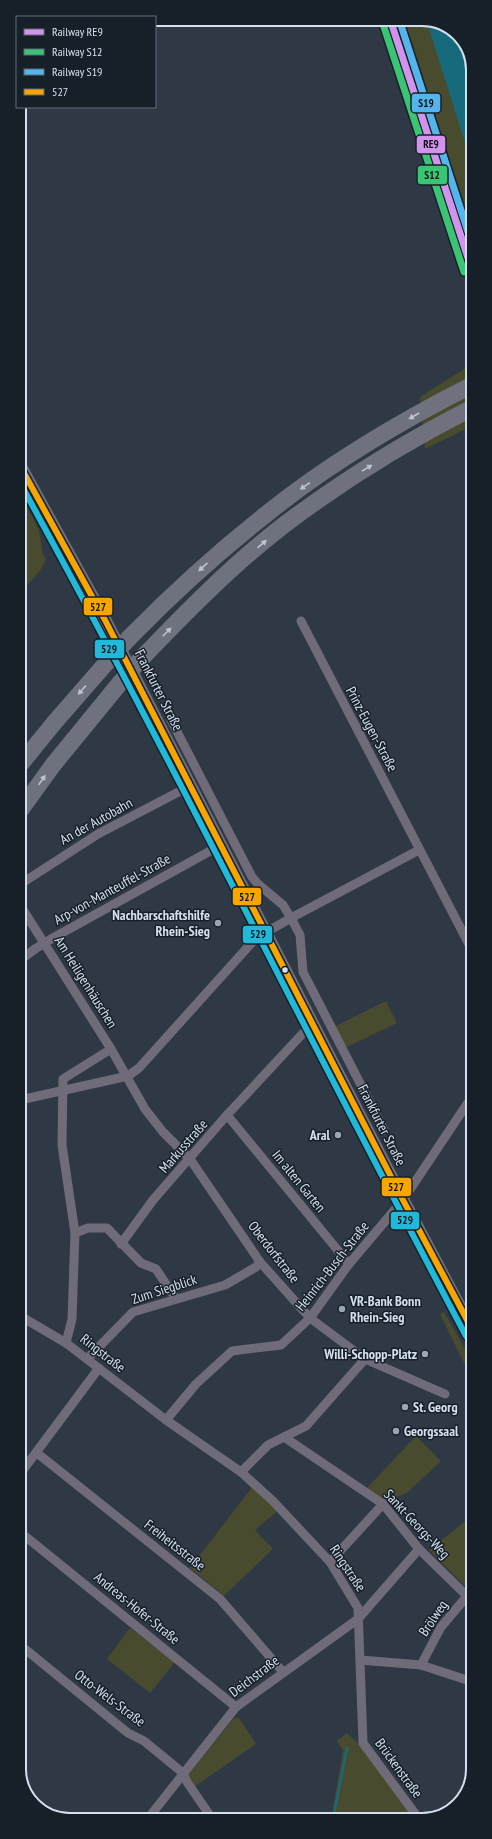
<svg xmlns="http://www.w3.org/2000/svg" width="492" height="1839" viewBox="0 0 492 1839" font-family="'PT Sans Narrow',sans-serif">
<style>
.green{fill:#484b2e}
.water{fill:#166a7c}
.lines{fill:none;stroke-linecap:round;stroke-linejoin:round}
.stream{stroke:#166a7c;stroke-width:2.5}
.minor{stroke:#6f6b79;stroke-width:9}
.secondary{stroke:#6f6e7c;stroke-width:13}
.motorway{stroke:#70717e;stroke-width:17}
.minor-bridge{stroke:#6f6b79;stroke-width:9}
.motorway-bridge{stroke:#70717e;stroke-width:17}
.bus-1-casing{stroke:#172029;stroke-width:9}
.bus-2-casing{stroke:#172029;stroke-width:9}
.bus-1{stroke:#f7a600;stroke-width:6}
.bus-2{stroke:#20b9da;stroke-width:6}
.rail-1-casing{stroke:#172029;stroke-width:10}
.rail-2-casing{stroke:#172029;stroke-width:10}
.rail-3-casing{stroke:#172029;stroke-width:10}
.rail-1{stroke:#d193ec;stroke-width:7}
.rail-2{stroke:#3ac575;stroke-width:7}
.rail-3{stroke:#53b5ec;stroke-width:7}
.oneway{fill:#bbc4d2}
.poi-dot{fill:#9aa6b3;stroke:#172029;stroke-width:1.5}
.bus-dot{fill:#d4e0ee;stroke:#172029;stroke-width:1.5}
.labels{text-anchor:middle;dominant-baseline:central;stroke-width:3;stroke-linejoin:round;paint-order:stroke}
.street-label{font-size:14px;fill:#d4e0ee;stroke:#172029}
.poi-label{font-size:14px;font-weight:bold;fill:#d4e0ee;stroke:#172029;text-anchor:end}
.rim{fill:none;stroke:#d4e0ee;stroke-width:2}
.line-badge{stroke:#172029;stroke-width:1.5}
.pale-badge-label{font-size:11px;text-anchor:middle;font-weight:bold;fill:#111}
</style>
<rect width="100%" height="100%" fill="#2e3945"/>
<g class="green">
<polygon points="401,19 428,19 456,32 472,60 472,230 462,201 459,202"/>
<polygon points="472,364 472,426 425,449 420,397"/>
<polygon points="19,491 39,530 43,555 46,559 40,571 19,594 19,577 26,573 19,560 19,539 27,534 19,519"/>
<polygon points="386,1001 397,1023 345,1048 334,1027"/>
<polygon points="444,1312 473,1363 473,1372 463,1361 440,1314"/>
<polygon points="416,1436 441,1461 407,1493 385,1501 366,1489"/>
<polygon points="253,1486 279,1510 255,1530 273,1549 224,1596 190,1568"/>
<polygon points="473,1515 473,1585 470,1587 466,1587 429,1550"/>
<polygon points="130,1628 175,1662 150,1693 107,1659"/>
<polygon points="234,1718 239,1718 256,1744 194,1787 189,1780 189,1774"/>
<polygon points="347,1733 363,1748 414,1819 331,1819 343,1751 337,1741"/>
</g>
<polygon class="water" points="426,19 456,32 472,60 472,165"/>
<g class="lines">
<polyline class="stream" points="333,1819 347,1748"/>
<g class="minor">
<polyline points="301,621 473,952"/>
<polyline points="171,720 252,877 258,884 283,905 291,918 419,850"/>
<polyline points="19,885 98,834 190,786"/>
<polyline points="20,905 111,1049 145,1109 163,1132 190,1159 260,1262 310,1318 365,1359 445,1394"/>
<polyline points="51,939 221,845"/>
<polyline points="20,960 35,949"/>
<polyline points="111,1049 63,1079 62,1145 75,1233 72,1319 66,1343 166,1420 241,1472 273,1501 330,1562 358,1608 363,1743 419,1819"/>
<polyline points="20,1100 128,1076 139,1068 256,938 291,918 300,935 303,972 384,1130"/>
<polyline points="227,1115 349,1264"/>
<polyline points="75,1233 88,1228 107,1228 141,1263 156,1269 176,1299"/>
<polyline points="121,1244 153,1200 227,1115 306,1030"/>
<polyline points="20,1316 66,1343"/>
<polyline points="87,1359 133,1312 225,1285 256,1267 260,1262"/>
<polyline points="166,1420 196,1384 232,1351 281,1345 310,1318 349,1264 403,1200 473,1095"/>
<polyline points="284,1437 383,1504 419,1549 466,1595"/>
<polyline points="37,1453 220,1599 283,1672"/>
<polyline points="241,1472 268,1445 306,1426 365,1359"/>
<polyline points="20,1474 99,1368"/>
<polyline points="20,1532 236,1707"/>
<polyline points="330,1562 383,1504"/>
<polyline points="20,1645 128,1733 144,1741 183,1773 187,1782 213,1820"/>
<polyline points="360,1660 421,1665 473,1682"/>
<polyline points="421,1665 441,1627 473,1589"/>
<polyline points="150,1816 236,1707 358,1619 419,1549"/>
</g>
<polyline class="secondary" points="19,464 105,620 403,1200 473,1332"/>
<g class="motorway">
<path d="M129 638C173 593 219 551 269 512 330 463 403 420 472 385"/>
<path d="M140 660C185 613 232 565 284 525 342 481 407 441 472 408"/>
<polyline points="19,766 54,723 108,661"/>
<polyline points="19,812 53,765 120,683"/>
</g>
<polyline class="minor-bridge" points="35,949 51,939"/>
<g class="motorway-bridge">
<polyline points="108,661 129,638"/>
<polyline points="120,683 140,660"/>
</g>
<g class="bus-1-casing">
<polyline id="bus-1" points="19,464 105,620 403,1200 473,1331"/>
</g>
<g class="bus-2-casing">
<path id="bus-2" d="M19 481C174 763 315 1052 466 1336"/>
</g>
<use href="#bus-1" class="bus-1"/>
<use href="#bus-2" class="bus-2"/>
<g class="rail-1-casing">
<polyline id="rail-1" points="390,19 472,270"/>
</g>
<g class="rail-2-casing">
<polyline id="rail-2" points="382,21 464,272"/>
</g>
<g class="rail-3-casing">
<polyline id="rail-3" points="399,19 472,244"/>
</g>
<use href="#rail-1" class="rail-1"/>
<use href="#rail-2" class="rail-2"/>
<use href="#rail-3" class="rail-3"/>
</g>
<defs><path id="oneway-solid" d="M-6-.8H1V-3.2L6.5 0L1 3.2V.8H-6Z"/></defs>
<g class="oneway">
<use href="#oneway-solid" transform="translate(414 416) rotate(150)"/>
<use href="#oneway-solid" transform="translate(367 468) rotate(-31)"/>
<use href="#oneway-solid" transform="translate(305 486) rotate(145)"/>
<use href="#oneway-solid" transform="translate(262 544) rotate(-41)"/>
<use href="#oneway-solid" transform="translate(203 567) rotate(137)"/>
<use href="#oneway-solid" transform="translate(167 632) rotate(-45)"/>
<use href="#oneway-solid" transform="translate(82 690) rotate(131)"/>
<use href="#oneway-solid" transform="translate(42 780) rotate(-55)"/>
</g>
<g class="poi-dot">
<circle cx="218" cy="923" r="4"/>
<circle cx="338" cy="1135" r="4"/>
<circle cx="342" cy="1309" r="4"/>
<circle cx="425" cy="1354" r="4"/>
<circle cx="405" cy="1407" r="4"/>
<circle cx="396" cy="1431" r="4"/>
</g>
<circle class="bus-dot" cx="285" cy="970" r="3.5"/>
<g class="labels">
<g class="street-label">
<text transform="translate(159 690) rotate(63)">Frankfurter Straße</text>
<text transform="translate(372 729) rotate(62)">Prinz-Eugen-Straße</text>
<text transform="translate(96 821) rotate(-29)">An der Autobahn</text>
<text transform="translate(112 889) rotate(-29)">Arp-von-Manteuffel-Straße</text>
<text transform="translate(86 982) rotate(58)">Am Heiligenhäuschen</text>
<text transform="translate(382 1125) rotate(63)">Frankfurter Straße</text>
<text transform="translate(183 1146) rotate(-49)">Markusstraße</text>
<text transform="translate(299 1181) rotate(51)">Im alten Garten</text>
<text transform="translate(274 1252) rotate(52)">Oberdorfstraße</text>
<text transform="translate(332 1266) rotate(-52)">Heinrich-Busch-Straße</text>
<text transform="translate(164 1289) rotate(-18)">Zum Siegblick</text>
<text transform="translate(103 1353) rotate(38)">Ringstraße</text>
<text transform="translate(417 1524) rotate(47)">Sankt-Georgs-Weg</text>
<text transform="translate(175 1545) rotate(38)">Freiheitsstraße</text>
<text transform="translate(348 1568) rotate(56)">Ringstraße</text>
<text transform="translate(137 1608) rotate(39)">Andreas-Hofer-Straße</text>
<text transform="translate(433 1618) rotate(-56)">Brölweg</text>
<text transform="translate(254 1676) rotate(-37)">Deichstraße</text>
<text transform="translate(110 1698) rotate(37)">Otto-Wels-Straße</text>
<text transform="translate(399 1768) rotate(54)">Brückenstraße</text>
</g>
<g class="poi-label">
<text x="210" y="915">Nachbarschaftshilfe<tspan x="210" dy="16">Rhein-Sieg</tspan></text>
<text x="330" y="1135">Aral</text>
<text x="350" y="1301" text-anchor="start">VR-Bank Bonn<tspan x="350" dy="16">Rhein-Sieg</tspan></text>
<text x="417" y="1354">Willi-Schopp-Platz</text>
<text x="413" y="1407" text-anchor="start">St. Georg</text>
<text x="404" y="1431" text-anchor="start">Georgssaal</text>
</g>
</g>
<path d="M0 0H492V1839H0ZM70 26H422A44 44 0 0 1 466 70V1769A44 44 0 0 1 422 1813H70A44 44 0 0 1 26 1769V70A44 44 0 0 1 70 26Z" fill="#172029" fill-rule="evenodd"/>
<path class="rim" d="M70 26H422A44 44 0 0 1 466 70V1769A44 44 0 0 1 422 1813H70A44 44 0 0 1 26 1769V70A44 44 0 0 1 70 26Z"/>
<g class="line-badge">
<rect x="411" y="93" width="30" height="20" rx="4" fill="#53b5ec"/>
<rect x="416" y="135" width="30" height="19" rx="4" fill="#d193ec"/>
<rect x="417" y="165" width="31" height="20" rx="4" fill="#3ac575"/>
<rect x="83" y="597" width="30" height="19" rx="4" fill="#f7a600"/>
<rect x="94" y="639" width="31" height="20" rx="4" fill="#20b9da"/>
<rect x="232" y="887" width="30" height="19" rx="4" fill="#f7a600"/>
<rect x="242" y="925" width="31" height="19" rx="4" fill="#20b9da"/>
<rect x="381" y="1177" width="31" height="20" rx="4" fill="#f7a600"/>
<rect x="390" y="1211" width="30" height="19" rx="4" fill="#20b9da"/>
</g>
<g class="pale-badge-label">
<text x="426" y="107">S19</text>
<text x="431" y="148">RE9</text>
<text x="432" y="179">S12</text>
<text x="98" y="611">527</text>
<text x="109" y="653">529</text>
<text x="247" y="901">527</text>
<text x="258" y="938">529</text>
<text x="396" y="1191">527</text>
<text x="405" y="1224">529</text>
</g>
<rect x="16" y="16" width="140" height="92" fill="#172029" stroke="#636d78"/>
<rect x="24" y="29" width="20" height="6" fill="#d193ec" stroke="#636d78"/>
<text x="52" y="36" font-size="12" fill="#d4e0ee">Railway RE9</text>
<rect x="24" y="49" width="20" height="6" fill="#3ac575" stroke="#636d78"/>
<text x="52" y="56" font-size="12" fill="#d4e0ee">Railway S12</text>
<rect x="24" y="69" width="20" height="6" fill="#53b5ec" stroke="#636d78"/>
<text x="52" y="76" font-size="12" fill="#d4e0ee">Railway S19</text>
<rect x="24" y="89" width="20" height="6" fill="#f7a600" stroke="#636d78"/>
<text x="52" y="96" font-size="12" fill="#d4e0ee">527</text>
</svg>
